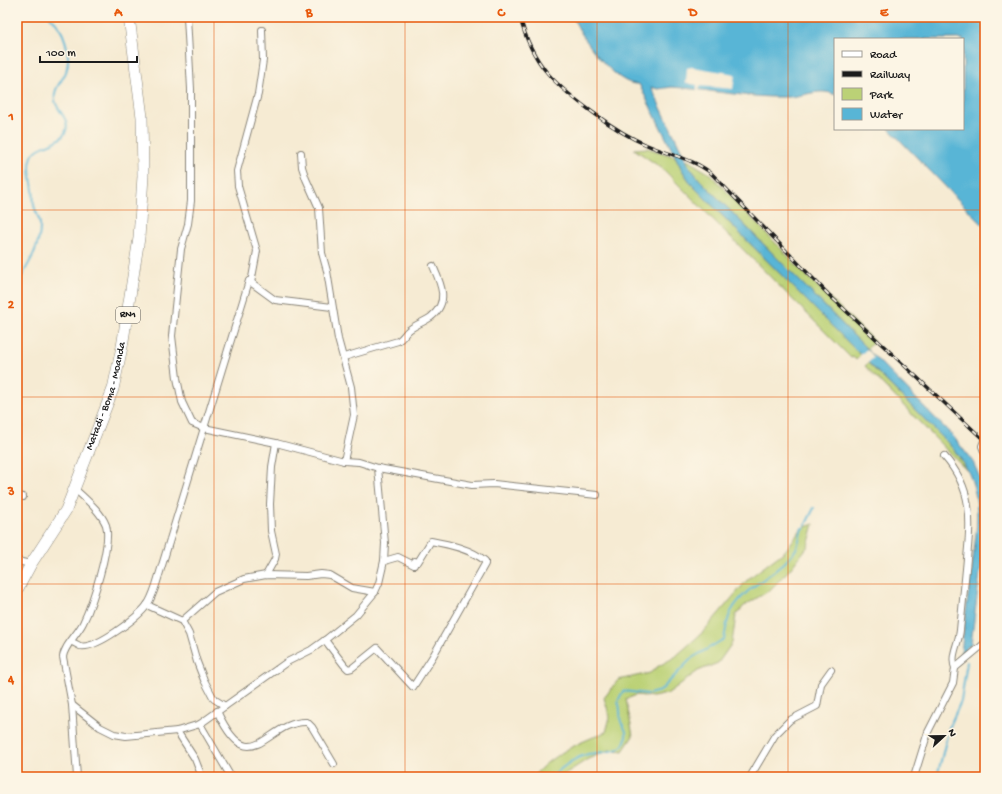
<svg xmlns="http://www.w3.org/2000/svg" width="1002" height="794" viewBox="0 0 1002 794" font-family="'Gochi Hand',sans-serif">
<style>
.green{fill:#bbd176;stroke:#6c7649}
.water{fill:#58b5d6;stroke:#3a6879}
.pier{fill:#f6ebd3}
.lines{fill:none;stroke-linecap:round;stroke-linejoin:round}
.stream{stroke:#58b5d6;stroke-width:2}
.street-casing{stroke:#898478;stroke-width:8}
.highway-casing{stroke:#898478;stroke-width:12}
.street{stroke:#fff;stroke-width:6}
.highway{stroke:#fff;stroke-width:11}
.rail-casing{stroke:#1c1c1c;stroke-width:3.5}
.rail{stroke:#fcf5e5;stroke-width:2;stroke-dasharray:6;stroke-linecap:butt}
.grid{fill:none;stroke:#e8590c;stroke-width:1;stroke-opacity:0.55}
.labels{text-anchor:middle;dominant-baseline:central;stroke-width:3;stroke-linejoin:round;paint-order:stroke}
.shield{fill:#fcf5e5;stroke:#5f5d58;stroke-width:1}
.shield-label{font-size:10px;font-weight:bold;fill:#1c1c1c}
.street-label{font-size:11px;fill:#1c1c1c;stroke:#fcf5e5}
.neatline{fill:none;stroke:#e8590c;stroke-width:1.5}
.grid-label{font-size:13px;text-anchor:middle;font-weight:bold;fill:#e8590c}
</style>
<rect width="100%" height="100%" fill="#fcf5e5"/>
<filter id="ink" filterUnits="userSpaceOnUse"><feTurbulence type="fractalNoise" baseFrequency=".025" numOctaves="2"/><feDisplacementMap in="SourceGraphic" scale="8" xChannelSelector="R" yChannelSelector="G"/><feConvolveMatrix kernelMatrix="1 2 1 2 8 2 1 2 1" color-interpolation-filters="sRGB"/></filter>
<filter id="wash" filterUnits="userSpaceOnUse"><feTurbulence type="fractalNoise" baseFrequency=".012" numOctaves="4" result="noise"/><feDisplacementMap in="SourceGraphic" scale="16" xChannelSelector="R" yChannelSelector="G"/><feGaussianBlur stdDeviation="0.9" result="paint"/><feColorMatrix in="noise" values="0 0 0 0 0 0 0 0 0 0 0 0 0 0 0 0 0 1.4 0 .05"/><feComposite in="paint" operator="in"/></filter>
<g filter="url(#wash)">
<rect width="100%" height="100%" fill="#f6ebd3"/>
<g class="green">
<polygon points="647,148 689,161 710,174 802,271 874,341 867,349 699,179 689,166 682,170 692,185 861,355 856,360 853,357 851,358 663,169 634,149"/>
<polygon points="868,363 954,449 968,472 865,366"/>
<path d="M814 524 808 546 791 568 770 590 744 606 736 615 732 643 718 663 698 671 667 694 653 697 637 695 626 699 633 736 623 751 610 750 588 759 560 777H533C550 755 580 742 606 732L610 717 604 698 618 680 650 673 657 667 675 657 703 632 748 579 785 551 802 528Z"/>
</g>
<path class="water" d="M573 17H985V227L889 129H963V39H835V95C821 87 803 97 787 97 748 98 710 90 672 87L658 89 651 87 689 166 699 179 953 436 973 462 981 480 985 496V534L971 644 961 653C964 624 968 596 972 568 978 516 986 484 947 442L692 185 682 170 639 84C616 87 580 36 573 17Z"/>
<g class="pier">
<polygon points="692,67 735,74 733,89 700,86 699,91 697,91 697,85 686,83 687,68"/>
<polygon points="867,349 874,357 867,364 859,356"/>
</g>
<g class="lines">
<g class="stream">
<path d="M17 284C27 267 41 246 40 225 40 218 35 212 34 205 33 200 34 195 33 190 32 179 28 170 31 160 34 143 57 147 65 133 72 119 56 111 55 100 53 88 62 82 66 72 72 54 64 28 50 17"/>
<path d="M552 777C562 767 573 758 588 754 601 751 628 755 626 733 626 729 623 726 621 722 619 715 622 712 618 701L623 691 649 694 660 691 692 658 724 639C726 630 727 617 732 610 747 584 780 574 796 549 799 543 800 535 802 528H804L814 508"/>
<polyline points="937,777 949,728 961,701 967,662"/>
</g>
</g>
</g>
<g filter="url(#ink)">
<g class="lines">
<g class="street-casing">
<g id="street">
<polyline points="187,17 191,89 191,201 188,224 181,249 172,336 177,378 182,402 192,423 204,428 276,443 344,461 359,462 378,468 472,485 494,484 597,495"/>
<polyline points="301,153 302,167 306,179 319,208 322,253 327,271 338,339 351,387 354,415 344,461"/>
<polyline points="249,281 275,300 332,307"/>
<path d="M344 357 398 341C403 338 405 333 409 330 415 325 424 322 431 317 450 302 441 284 433 266"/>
<polyline points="985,438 982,446 985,454"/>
<path d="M944 456C976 492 970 525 966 569 964 589 962 609 960 630 959 643 950 655 955 668"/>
<path d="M74 488C85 499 100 510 106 525 112 544 92 605 83 623 77 635 64 646 63 657L72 705 100 727 114 734 126 736 177 731 200 724 287 662 311 650 325 640 356 615 375 592 379 583 384 561 385 543 378 468"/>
<polyline points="17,496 23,497"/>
<polyline points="17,561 31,564"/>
<polyline points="266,575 275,559 276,554 271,531 270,504 272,467 276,443"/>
<polyline points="147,605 182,621 189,634 197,662 204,680 214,699 225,706"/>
<polyline points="182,621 215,592 244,579 266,575 306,576 321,574 330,575 352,588 375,592"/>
<path d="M325 640 344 665 348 669 352 668 377 648 413 687 433 656 485 564V561C472 549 447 544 431 541L418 562 415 561 414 565 398 557 384 561"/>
<path d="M72 642C75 643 78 645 80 646 95 650 139 617 147 605 151 600 154 591 156 585L249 281 251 283 257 251 238 186 237 171 258 94 261 74 263 60 262 30"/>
<polyline points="72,705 77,777"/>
<path d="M217 711C251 784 266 720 307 722L312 727 334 764"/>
<polyline points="200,724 231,777"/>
<polyline points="177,731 195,759 202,777"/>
<polyline points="750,777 775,735 790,720 817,706 821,684 831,670"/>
<polyline points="914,777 928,732 953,683 955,668 985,643"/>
</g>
</g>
<g class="highway-casing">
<g id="highway">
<path id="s1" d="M17 590 31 564 66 510 113 389 122 347 139 238 143 176 142 117 129 17"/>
</g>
</g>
<use href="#street" class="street"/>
<use href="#highway" class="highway"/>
<g class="rail-casing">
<path id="rail" d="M520 17C532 65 556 86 595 114 611 126 628 137 647 145 669 155 692 158 711 173L828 294 985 441"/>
</g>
<use href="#rail" class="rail"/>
</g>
</g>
<path class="grid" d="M214 17V777M405 17V777M597 17V777M788 17V777M17 210H985M17 397H985M17 584H985"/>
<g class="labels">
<rect class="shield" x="116" y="307" width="24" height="16" rx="3"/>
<g class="shield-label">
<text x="128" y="315">RN1</text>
</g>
<g class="street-label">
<text stroke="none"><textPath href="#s1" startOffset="215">Matadi - Boma - Moanda</textPath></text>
</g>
</g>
<rect width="1002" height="794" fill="none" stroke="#fcf5e5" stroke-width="44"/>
<rect x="834" y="38" width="130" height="92" fill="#fcf5e5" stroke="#a29e95"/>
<rect x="842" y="51" width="20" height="6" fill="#ffffff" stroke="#a29e95"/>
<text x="870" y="58" font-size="12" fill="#1c1c1c">Road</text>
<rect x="842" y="71" width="20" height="6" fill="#1c1c1c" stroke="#a29e95"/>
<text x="870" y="78" font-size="12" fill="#1c1c1c">Railway</text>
<rect x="842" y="88" width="20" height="12" fill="#bbd176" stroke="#a29e95"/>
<text x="870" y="98" font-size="12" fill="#1c1c1c">Park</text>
<rect x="842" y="108" width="20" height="12" fill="#58b5d6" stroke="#a29e95"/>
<text x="870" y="118" font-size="12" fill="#1c1c1c">Water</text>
<g transform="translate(944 736) rotate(68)" stroke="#fcf5e5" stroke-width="3" paint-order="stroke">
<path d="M0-3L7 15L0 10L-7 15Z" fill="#1c1c1c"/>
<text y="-6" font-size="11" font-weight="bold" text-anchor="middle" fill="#1c1c1c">N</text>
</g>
<path d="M40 56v6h97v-6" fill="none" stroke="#1c1c1c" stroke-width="2"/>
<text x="46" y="56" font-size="12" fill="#1c1c1c" stroke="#fcf5e5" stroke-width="3" paint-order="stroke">100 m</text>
<rect x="22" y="22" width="958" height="750" class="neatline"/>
<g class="grid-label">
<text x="118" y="16">A</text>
<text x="309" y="16">B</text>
<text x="501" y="16">C</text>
<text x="693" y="16">D</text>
<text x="884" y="16">E</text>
<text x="11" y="120">1</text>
<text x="11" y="308">2</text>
<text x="11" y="495">3</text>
<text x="11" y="683">4</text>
</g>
</svg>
